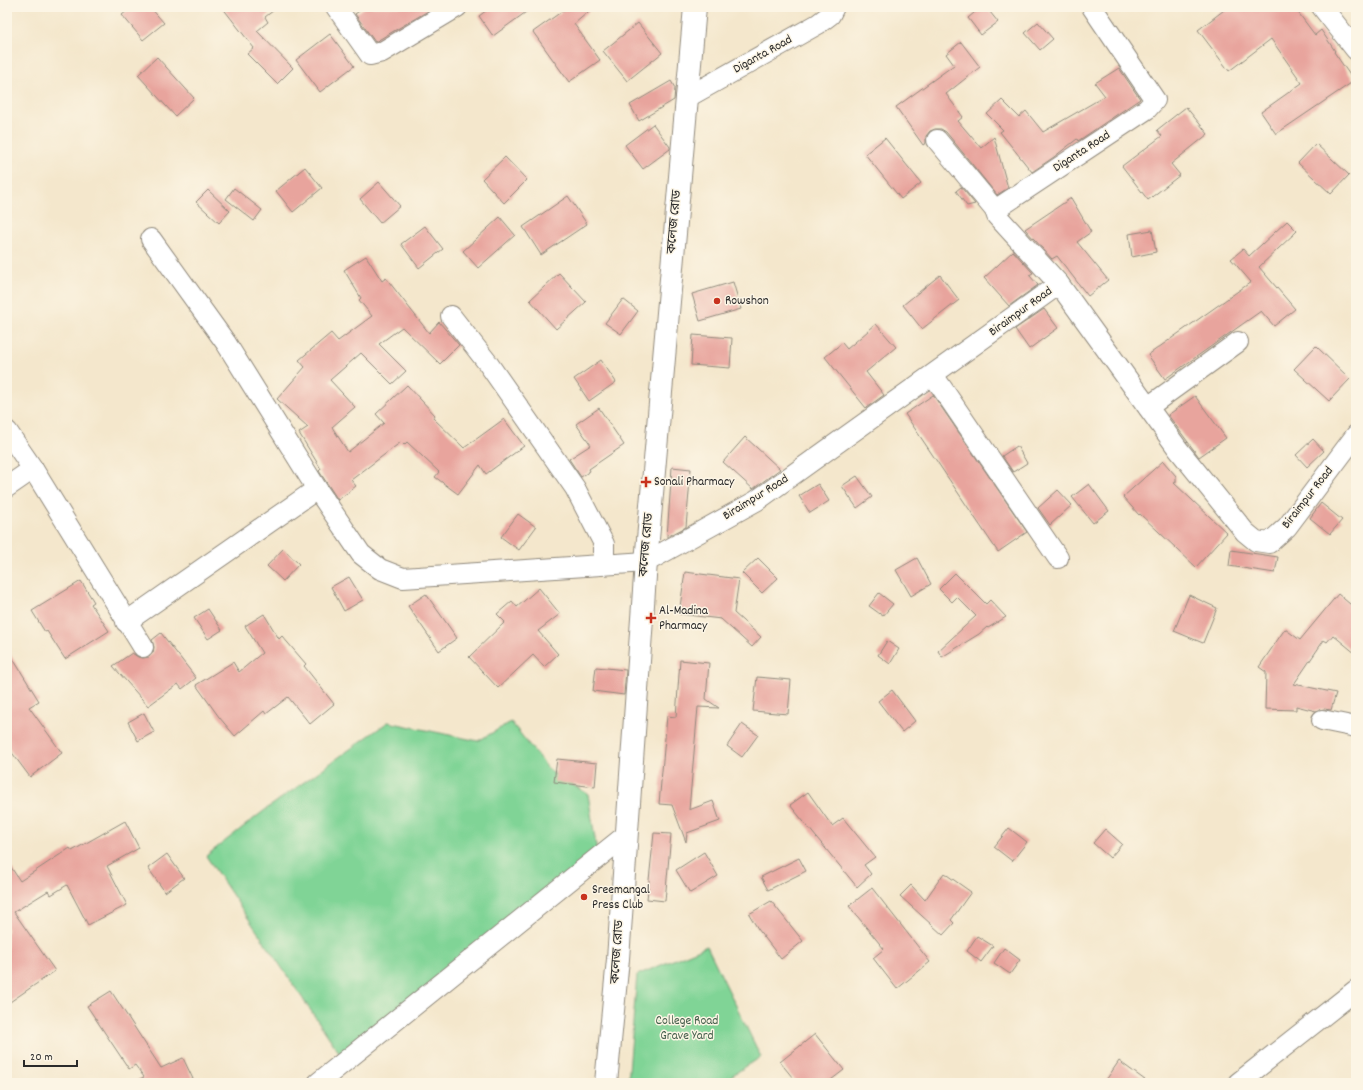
<svg xmlns="http://www.w3.org/2000/svg" width="1363" height="1090" viewBox="0 0 1363 1090" font-family="Dekko,'Noto Sans Bengali',sans-serif">
<style>
.green{fill:#80d496;stroke:#568060}
.building{fill:#e8a49d}
.lines{fill:none;stroke-linecap:round;stroke-linejoin:round}
.minor-casing{stroke:#90897c;stroke-width:22}
.major-casing{stroke:#90897c;stroke-width:24}
.minor{stroke:#fff;stroke-width:20}
.major{stroke:#fff;stroke-width:22}
.poi-dot{fill:#c8321e;stroke:#fcf5e5;stroke-width:1.5}
.labels{text-anchor:middle;dominant-baseline:central;stroke-width:3;stroke-linejoin:round;paint-order:stroke}
.street-label{font-size:13px;fill:#2b2b2b;stroke:#fcf5e5}
.poi-label{font-size:13px;fill:#2b2b2b;stroke:#fcf5e5;text-anchor:start}
.park-label{font-size:13px;fill:#445e4b;stroke:#fcf5e5}
</style>
<rect width="100%" height="100%" fill="#fcf5e5"/>
<filter id="ink" filterUnits="userSpaceOnUse"><feTurbulence type="fractalNoise" baseFrequency=".025" numOctaves="2"/><feDisplacementMap in="SourceGraphic" scale="8" xChannelSelector="R" yChannelSelector="G"/><feConvolveMatrix kernelMatrix="1 2 1 2 8 2 1 2 1" color-interpolation-filters="sRGB"/></filter>
<filter id="wash" filterUnits="userSpaceOnUse"><feTurbulence type="fractalNoise" baseFrequency=".012" numOctaves="4" result="noise"/><feDisplacementMap in="SourceGraphic" scale="16" xChannelSelector="R" yChannelSelector="G"/><feGaussianBlur stdDeviation="0.9" result="paint"/><feColorMatrix in="noise" values="0 0 0 0 0 0 0 0 0 0 0 0 0 0 0 0 0 1.4 0 .05"/><feComposite in="paint" operator="in"/></filter>
<g filter="url(#wash)">
<rect width="100%" height="100%" fill="#f4e7cc"/>
<g class="green">
<polygon points="388,722 478,741 511,722 550,771 588,794 598,858 341,1055 206,856 265,810"/>
<polygon points="707,946 761,1057 720,1083 628,1083 637,975"/>
</g>
<g id="blocks">
<g class="building">
<polygon points="132,7 150,7 164,23 143,40 122,15"/>
<polygon points="222,7 278,7 265,17 268,22 257,31 293,68 277,84 247,54 254,48"/>
<polygon points="365,7 435,7 375,42 355,14"/>
<polygon points="491,7 533,7 493,36 479,16"/>
<polygon points="568,7 594,7 574,24 600,60 569,82 533,32"/>
<polygon points="981,7 986,7 998,22 981,35 968,18"/>
<polygon points="1228,7 1294,7 1315,35 1321,30 1335,51 1334,52 1354,81 1276,134 1261,112 1302,83 1271,39 1229,71 1198,30"/>
<polygon points="1038,22 1053,39 1040,50 1025,33"/>
<polygon points="638,23 662,53 627,81 603,51"/>
<polygon points="330,34 354,66 320,92 296,60"/>
<polygon points="961,42 980,67 946,94 963,117 958,121 981,148 994,137 1008,188 997,195 946,132 941,129 935,129 930,131 926,136 926,143 923,145 896,107 954,65 946,54"/>
<polygon points="157,57 194,98 175,116 138,75"/>
<polygon points="1119,68 1140,99 1078,141 1077,139 1054,157 1032,172 1000,132 1003,130 987,114 1002,100 1019,117 1026,111 1043,132 1105,96 1095,83"/>
<polygon points="671,81 675,88 674,100 639,121 630,105"/>
<polygon points="1186,107 1208,134 1171,164 1180,175 1148,200 1122,166 1162,136 1157,130"/>
<polygon points="653,124 670,147 670,149 643,169 625,145"/>
<polygon points="885,138 921,183 901,199 865,154"/>
<polygon points="1316,144 1349,175 1331,194 1298,163"/>
<polygon points="505,157 527,180 504,203 482,179"/>
<polygon points="305,167 322,188 293,212 276,191"/>
<polygon points="379,182 400,206 380,223 360,199"/>
<polygon points="961,187 975,204 967,206 956,191"/>
<polygon points="234,188 262,210 254,221 226,199"/>
<polygon points="208,190 230,211 219,223 196,202"/>
<polygon points="568,196 587,224 541,255 523,227"/>
<polygon points="1071,198 1091,232 1077,242 1108,280 1088,296 1057,256 1052,259 1025,229"/>
<polygon points="500,217 515,235 478,268 463,251"/>
<polygon points="1287,221 1297,231 1259,267 1295,309 1274,326 1261,311 1165,379 1148,355 1251,282 1231,259 1243,249 1249,256"/>
<polygon points="425,226 443,249 419,268 401,244"/>
<polygon points="1152,230 1156,252 1132,257 1129,234"/>
<polygon points="1013,251 1033,273 1029,275 1038,285 1009,306 984,278"/>
<polygon points="366,256 382,281 386,278 429,333 439,322 459,345 440,364 402,327 379,344 406,371 392,384 361,353 330,380 355,407 332,427 348,452 384,423 376,414 407,385 435,415 433,418 464,448 504,419 524,446 486,474 480,465 458,494 435,477 439,472 407,442 404,445 401,442 351,480 356,486 338,500 319,471 321,469 299,433 308,427 277,399 305,367 299,360 331,333 338,341 372,316 359,300 361,298 344,270"/>
<polygon points="559,273 586,302 556,329 530,300"/>
<polygon points="940,275 959,300 922,329 903,305"/>
<polygon points="733,282 741,309 700,321 692,294"/>
<polygon points="623,299 638,311 621,334 605,323"/>
<polygon points="1044,309 1058,328 1029,349 1015,329"/>
<polygon points="876,324 896,347 866,372 884,395 866,408 825,357 842,343 847,349"/>
<polygon points="693,335 732,338 730,368 691,365"/>
<polygon points="1316,346 1350,379 1329,401 1294,369"/>
<polygon points="601,360 616,382 589,401 574,379"/>
<polygon points="933,395 1027,532 998,552 905,414"/>
<polygon points="1195,396 1226,438 1199,457 1168,415"/>
<polygon points="599,408 624,445 589,469 590,471 581,477 569,459 591,445 576,424"/>
<polygon points="745,437 780,469 753,489 723,462"/>
<polygon points="1313,439 1324,451 1307,467 1296,455"/>
<polygon points="1017,446 1027,463 1013,472 1002,456"/>
<polygon points="1163,461 1176,476 1176,482 1174,483 1227,533 1196,567 1140,514 1139,515 1123,497"/>
<polygon points="672,467 691,469 686,527 667,537"/>
<polygon points="857,476 872,497 857,508 842,486"/>
<polygon points="818,484 829,501 810,513 799,496"/>
<polygon points="1089,484 1109,511 1093,523 1072,497"/>
<polygon points="1058,490 1072,505 1050,525 1038,508"/>
<polygon points="1321,503 1342,520 1330,534 1310,518"/>
<polygon points="518,514 536,527 519,550 501,537"/>
<polygon points="283,549 299,564 283,581 267,566"/>
<polygon points="1231,550 1278,557 1275,573 1229,566"/>
<polygon points="758,558 778,578 762,593 742,573"/>
<polygon points="917,558 931,584 911,596 896,570"/>
<polygon points="685,572 739,579 734,613 761,637 752,647 721,619 679,614"/>
<polygon points="955,573 986,604 990,600 1006,617 988,628 987,627 979,634 942,657 938,651 976,616 957,597 952,602 939,589"/>
<polygon points="349,577 363,600 344,611 331,587"/>
<polygon points="81,581 94,602 91,604 109,631 65,659 47,631 45,632 32,611"/>
<polygon points="539,588 560,614 538,631 558,654 544,667 533,655 498,688 469,657 505,622 497,614 512,601 517,607"/>
<polygon points="879,593 893,604 883,616 869,606"/>
<polygon points="426,594 457,638 439,651 408,606"/>
<polygon points="1338,594 1356,609 1356,654 1333,635 1327,642 1324,640 1294,684 1336,693 1331,710 1324,709 1316,711 1296,706 1296,710 1265,709 1266,672 1259,667 1285,629 1300,640"/>
<polygon points="1189,595 1217,608 1203,643 1174,631"/>
<polygon points="208,609 222,630 208,639 194,618"/>
<polygon points="264,614 279,639 282,636 306,664 304,666 334,704 310,724 288,697 266,714 264,711 235,736 219,717 196,685 233,662 239,672 262,653 245,626"/>
<polygon points="161,633 196,678 182,689 178,684 148,706 113,666 132,653 138,657 143,658 149,657 153,653 154,647 152,640"/>
<polygon points="887,641 899,649 890,664 878,655"/>
<polygon points="7,649 39,701 29,707 62,753 30,777 7,746"/>
<polygon points="680,660 709,663 706,699 719,708 698,707 689,810 713,801 720,821 687,833 686,842 672,805 659,804 667,716 676,717"/>
<polygon points="596,667 626,670 624,695 593,691"/>
<polygon points="757,677 791,680 788,714 753,711"/>
<polygon points="892,690 915,721 902,732 878,701"/>
<polygon points="144,713 154,732 138,741 128,722"/>
<polygon points="742,724 758,735 742,757 727,746"/>
<polygon points="557,759 597,763 595,787 554,782"/>
<polygon points="808,792 832,826 843,818 875,857 864,865 871,874 857,887 790,805"/>
<polygon points="125,821 139,848 107,866 127,905 88,925 67,885 51,895 48,891 14,912 55,971 7,1004 7,861 20,881 70,848 72,851"/>
<polygon points="1009,828 1027,842 1012,861 994,847"/>
<polygon points="1105,829 1122,844 1110,858 1093,843"/>
<polygon points="654,833 671,834 665,901 647,899"/>
<polygon points="704,852 718,876 690,893 676,870"/>
<polygon points="167,854 184,878 165,892 148,868"/>
<polygon points="799,858 806,871 768,890 761,877"/>
<polygon points="944,873 971,892 951,920 954,923 943,935 900,896 911,885 925,900"/>
<polygon points="872,888 930,962 897,989 873,958 884,949 849,906"/>
<polygon points="771,901 803,941 781,959 758,929 749,914"/>
<polygon points="977,936 993,946 981,962 967,951"/>
<polygon points="1004,948 1020,960 1010,974 994,963"/>
<polygon points="111,991 161,1068 183,1058 193,1079 185,1083 131,1083 144,1077 135,1065 129,1069 87,1006"/>
<polygon points="815,1034 844,1070 827,1083 797,1083 780,1062"/>
<polygon points="1119,1061 1149,1083 1104,1083"/>
</g>
</g>
</g>
<g filter="url(#ink)">
<use href="#blocks" fill-opacity="0" stroke="#90897c" stroke-width="1"/>
<g class="lines">
<g class="minor-casing">
<g id="minor">
<polyline points="336,7 370,55 382,52 457,7"/>
<polyline points="1322,7 1356,50"/>
<polyline points="686,98 818,24 830,15 834,7"/>
<polyline points="937,140 995,210"/>
<polyline points="151,239 226,343 317,489 361,554 380,569 403,578 646,562 756,501 1059,284 1178,449 1245,532 1256,541 1269,543 1287,527 1356,435"/>
<polyline points="1059,284 997,216 995,210 1147,109 1155,100 1092,7"/>
<polyline points="451,316 487,362 575,488 604,544 604,564"/>
<polyline points="933,375 1058,558"/>
<polyline points="1148,407 1238,342"/>
<polyline points="7,431 33,469 143,647"/>
<polyline points="7,487 33,469"/>
<polyline points="126,622 317,489"/>
<polyline points="1322,720 1356,727"/>
<polyline points="318,1083 626,835"/>
<polyline points="1238,1083 1356,990"/>
</g>
</g>
<g class="major-casing">
<polyline id="major" points="606,1083 618,959 646,562 695,7"/>
</g>
<use href="#minor" class="minor"/>
<use href="#major" class="major"/>
</g>
</g>
<g class="poi-dot">
<circle cx="717" cy="301" r="4"/>
<path d="M644 476h4v4h4v4h-4v4h-4v-4h-4v-4h4z"/>
<path d="M649 612h4v4h4v4h-4v4h-4v-4h-4v-4h4z"/>
<circle cx="584" cy="897" r="4"/>
</g>
<g class="labels">
<g class="street-label">
<text transform="translate(763 55) rotate(-29)">Diganta Road</text>
<text transform="translate(1082 152) rotate(-33)">Diganta Road</text>
<text transform="translate(675 222) rotate(-85)">কলেজ রোড</text>
<text transform="translate(1021 312) rotate(-36)">Biraimpur Road</text>
<text transform="translate(756 498) rotate(-32)">Biraimpur Road</text>
<text transform="translate(1308 498) rotate(-52)">Biraimpur Road</text>
<text transform="translate(647 545) rotate(-85)">কলেজ রোড</text>
<text transform="translate(618 952) rotate(-86)">কলেজ রোড</text>
</g>
<g class="poi-label">
<text x="725" y="301">Rowshon</text>
<text x="654" y="482">Sonali Pharmacy</text>
<text x="659" y="611">Al-Madina<tspan x="659" dy="15">Pharmacy</tspan></text>
<text x="592" y="890">Sreemangal<tspan x="592" dy="15">Press Club</tspan></text>
</g>
<g class="park-label">
<text x="687" y="1021">College Road<tspan x="687" dy="15">Grave Yard</tspan></text>
</g>
</g>
<rect width="1363" height="1090" fill="none" stroke="#fcf5e5" stroke-width="24"/>
<path d="M24 1060v6h53v-6" fill="none" stroke="#2b2b2b" stroke-width="2"/>
<text x="30" y="1060" font-size="12" fill="#2b2b2b" stroke="#fcf5e5" stroke-width="3" paint-order="stroke">20 m</text>
</svg>
